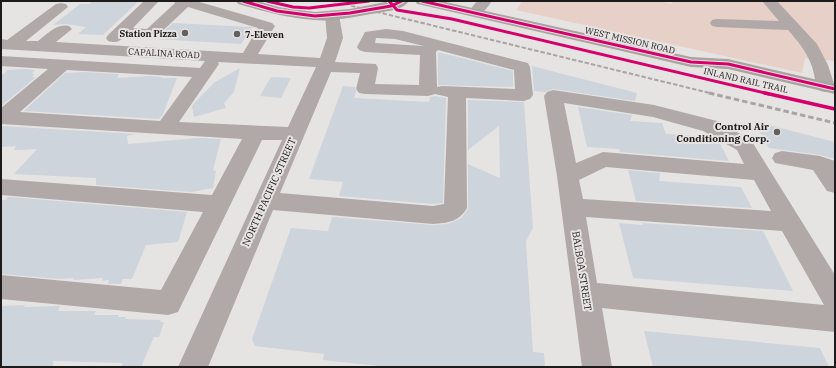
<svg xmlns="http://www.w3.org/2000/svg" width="836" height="368" viewBox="0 0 836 368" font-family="'IBM Plex Serif',serif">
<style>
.green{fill:#e7d0c8}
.building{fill:#cdd4db}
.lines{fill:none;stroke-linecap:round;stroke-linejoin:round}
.minor{fill:#b0a9a7;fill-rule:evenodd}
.major{fill:#aaa3a0;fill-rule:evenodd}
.rail-far1{stroke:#aaa5a4;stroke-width:2;stroke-dasharray:4.5 2;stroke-linecap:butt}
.rail{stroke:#aaa5a4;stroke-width:3;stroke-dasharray:5.5 3;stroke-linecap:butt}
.cycleway-far1-casing{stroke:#e7e3e2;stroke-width:5}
.cycleway-casing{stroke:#e7e3e2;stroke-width:6}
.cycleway-far1{stroke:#d6006c;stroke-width:3}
.cycleway{stroke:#d6006c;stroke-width:3.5}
.poi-dot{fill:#636160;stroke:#e7e3e2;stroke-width:1.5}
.labels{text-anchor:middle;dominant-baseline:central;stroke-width:4;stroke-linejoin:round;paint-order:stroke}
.far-poi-label{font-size:9px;font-weight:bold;fill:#1c1a1a;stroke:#e7e3e2;text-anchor:end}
.far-street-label{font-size:9px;fill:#1c1a1a;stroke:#e7e3e2}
.poi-label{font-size:10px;font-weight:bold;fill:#1c1a1a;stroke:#e7e3e2;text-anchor:end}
.street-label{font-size:10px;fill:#1c1a1a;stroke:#e7e3e2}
</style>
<rect width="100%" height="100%" fill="#e6e4e3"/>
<polygon class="green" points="522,1 659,1 672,4 671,1 835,1 835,61 805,58 802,73 516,10"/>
<g class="building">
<polygon points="93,1 139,1 103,35 78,34 86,27 65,24 53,25 80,4 89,4"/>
<polygon points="173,23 251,27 252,28 241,44 154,39"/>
<polygon points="438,52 513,71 513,87 438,85"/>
<polygon points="532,66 637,93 635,101 553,89 545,92 534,91"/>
<polygon points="240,68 234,92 224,103 226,108 194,117 192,106 196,101 215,82"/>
<polygon points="25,69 35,70 32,74 35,74 32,77 36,77 1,106 1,74 4,74 7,70"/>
<polygon points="83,72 119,74 117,78 149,76 162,77 161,78 177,78 163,114 159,119 24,111 65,73"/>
<polygon points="271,77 291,78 281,98 260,96"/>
<polygon points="343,86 355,87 356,91 354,98 429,102 430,97 435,96 446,98 443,203 433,204 339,196 343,182 309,179"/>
<polygon points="468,100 524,102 533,228 526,241 533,352 544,353 545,367 388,367 323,360 324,354 255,346 252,339 291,228 328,231 332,217 433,225 448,224 461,218 468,209 468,164 500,178 499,126 468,150"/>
<polygon points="578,107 632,115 630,121 662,123 666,134 709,136 719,142 729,161 620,152 619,149 587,147"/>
<polygon points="753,121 835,142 835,159 820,155 769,148"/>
<polygon points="1,126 136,134 127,136 128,144 199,138 221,139 213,170 216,171 213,188 192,192 96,185 96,178 14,174 37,149 21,150 14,150 16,146 1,147"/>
<polygon points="628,170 660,173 659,181 741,187 752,208 636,201"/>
<polygon points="8,197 10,197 187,212 178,242 146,245 132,279 123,279 121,284 108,284 109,280 102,281 103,278 73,280 74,278 59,279 1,274 1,200 6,200"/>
<polygon points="619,223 643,225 642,223 763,231 793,291 633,278"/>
<polygon points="25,305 24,307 60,306 58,311 96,311 94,315 119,315 118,317 126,317 125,319 161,320 160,322 164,322 159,337 154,337 141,367 121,367 123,363 53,361 53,367 1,367 1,306"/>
<polygon points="644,331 820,348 829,367 653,367"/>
</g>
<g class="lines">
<g class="minor">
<path d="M144 1H159L133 28 147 29 175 3 174 1H196L272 23 275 26 258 54 320 58 327 38 325 15 327 12 332 11 337 12 339 15 343 38 335 62 376 64 378 68 375 84 419 85 420 55 365 52 359 50 357 47 365 32 386 29 403 31 528 63 530 67 533 95 530 99 524 101 466 98 467 208C459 222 447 223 433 224L273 210 208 367H178L282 140H262L178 312 168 315 1 299V275L161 290 203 212 1 195V179L212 195 242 139 1 124V108L48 69 1 66V56L200 68 205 61 1 49V39L7 40 56 4 61 3 66 4 68 7 26 41H38C47 34 57 23 69 26L72 29 56 42 243 53 258 28 188 7 156 37 151 39 124 37C119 42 116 43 108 41L106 38 108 35ZM376 38 395 39 424 46 375 43ZM438 50 514 70 515 89 442 86 437 87 436 52ZM218 62 316 67 288 127 179 122 219 64ZM67 70 192 77 160 121 20 112ZM331 72 360 73 356 89 359 93 365 94 428 96 435 94 448 97 444 204 433 206 280 193Z"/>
<path d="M477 1H492C486 9 481 18 470 15L468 12Z"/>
<path d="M762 1H777L817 44 828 65 835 87 832 91 826 92 820 91C814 83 815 73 811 64 806 51 798 41 788 30L717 27 712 26 710 23 712 20 717 19 779 21Z"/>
<path d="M553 90 654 105 717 121 751 140 835 275V332L602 308 612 367H582L557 176 544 96 547 92ZM564 103 653 117 703 131 737 150 744 164 603 152 576 163ZM606 167 754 180 771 211 583 199 579 180ZM586 217 782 231 824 305 597 283Z"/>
<polygon points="782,151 820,156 835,161 835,193 827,191 813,170 775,163 772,158 775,153"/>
</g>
<g class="major">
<path d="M236 1H258L278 7 315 12 350 9 390 1H409C403 10 388 11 378 13 357 16 334 22 314 20 287 18 263 11 238 4Z"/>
<polygon points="415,1 441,1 691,57 728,59 835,84 835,94 728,69 691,67 422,5 417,4"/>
</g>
<polyline class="rail-far1" points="332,1 714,94"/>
<polyline class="rail" points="709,93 835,123"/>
<g class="cycleway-far1-casing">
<g id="cycleway-far1">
<polyline points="243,1 277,11 315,16 350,13 391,6 402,1"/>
<polyline points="267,1 293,7 309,8 369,1"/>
<polyline points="389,1 397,10 452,19 769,94"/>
<polyline points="422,1 691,62 728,64 835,89"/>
</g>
</g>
<g class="cycleway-casing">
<polyline id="cycleway" points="765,93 835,109"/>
</g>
<use href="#cycleway-far1" class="cycleway-far1"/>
<use href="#cycleway" class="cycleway"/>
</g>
<g class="poi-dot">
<circle cx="185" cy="33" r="4"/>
<circle cx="237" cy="34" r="4"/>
<circle cx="777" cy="132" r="4"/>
</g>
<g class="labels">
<g class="far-poi-label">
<text x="177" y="33">Station Pizza</text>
<text x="245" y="34" text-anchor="start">7-Eleven</text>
</g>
<g class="far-street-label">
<text transform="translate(630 40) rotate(13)">WEST MISSION ROAD</text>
<text transform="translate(164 53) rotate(3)">CAPALINA ROAD</text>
<text transform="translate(746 80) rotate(13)">INLAND RAIL TRAIL</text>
</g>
<g class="poi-label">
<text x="769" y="126">Control Air<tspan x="769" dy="12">Conditioning Corp.</tspan></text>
</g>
<g class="street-label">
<text transform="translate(269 192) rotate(-66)">NORTH PACIFIC STREET</text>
<text transform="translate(582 271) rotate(81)">BALBOA STREET</text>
</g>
</g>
<rect width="836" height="368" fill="none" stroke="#1c1a1a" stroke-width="4"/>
</svg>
